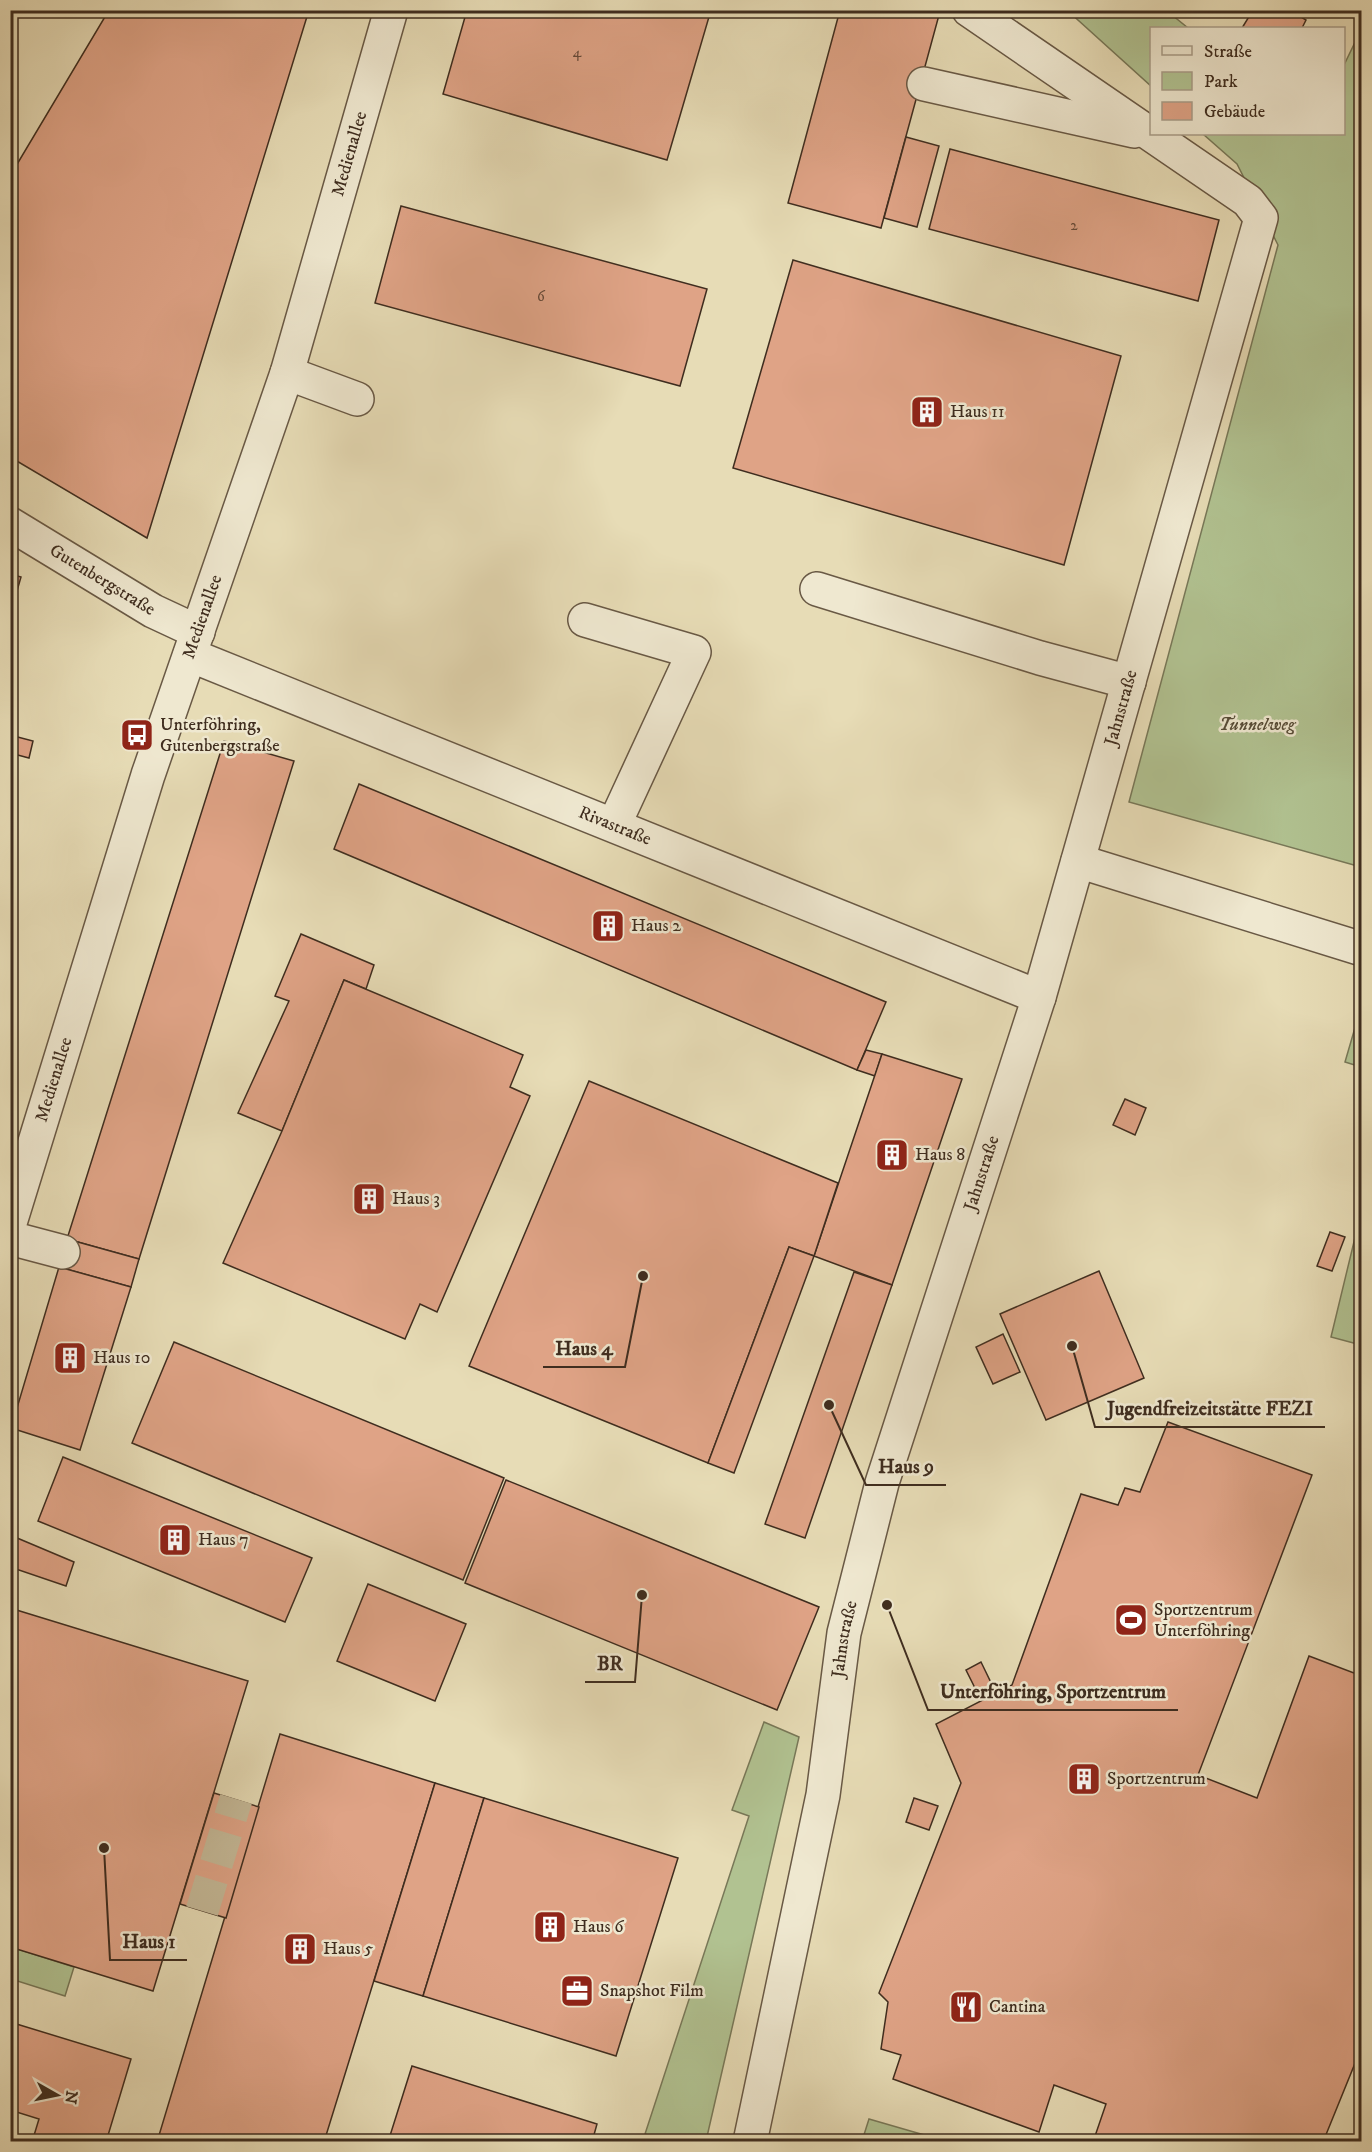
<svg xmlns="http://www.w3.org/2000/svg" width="1372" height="2152" viewBox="0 0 1372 2152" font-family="'IM FELL DW Pica',serif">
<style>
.green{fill:#b1c291;stroke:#787858;stroke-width:1.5}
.building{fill:#dfa386;stroke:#3f2d1f;stroke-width:1.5}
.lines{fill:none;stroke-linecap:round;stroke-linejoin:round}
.minor-tunnel{stroke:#c5b998;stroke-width:33;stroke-dasharray:33 16;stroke-linecap:butt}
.minor-casing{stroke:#695945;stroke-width:36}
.minor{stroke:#efe8d0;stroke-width:33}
.labels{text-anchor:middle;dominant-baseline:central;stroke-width:5;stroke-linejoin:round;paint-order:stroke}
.number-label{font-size:15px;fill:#674a39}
.street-label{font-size:18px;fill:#3f2d1f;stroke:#efe8d0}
.poi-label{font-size:18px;fill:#3f2d1f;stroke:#efe8d0;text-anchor:start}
.park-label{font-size:18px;font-style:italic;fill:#564b36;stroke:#efe8d0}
.leader{fill:none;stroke:#3f2d1f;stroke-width:2}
.callout-dot{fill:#3f2d1f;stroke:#efe8d0;stroke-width:2}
.callout-label{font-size:20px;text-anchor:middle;font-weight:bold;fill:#3f2d1f;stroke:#efe8d0;stroke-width:5;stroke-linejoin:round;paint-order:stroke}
</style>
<rect width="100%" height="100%" fill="#e7dcb6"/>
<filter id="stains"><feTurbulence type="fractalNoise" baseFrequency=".00333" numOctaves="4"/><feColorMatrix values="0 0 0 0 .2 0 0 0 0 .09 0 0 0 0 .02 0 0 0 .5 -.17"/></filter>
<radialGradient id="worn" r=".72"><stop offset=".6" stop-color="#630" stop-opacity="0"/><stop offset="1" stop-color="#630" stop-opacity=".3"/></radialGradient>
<g class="green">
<polygon points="1068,11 1167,11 1188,28 1152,28 1151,86"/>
<polygon points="1361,30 1361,867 1129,802 1278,245 1237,164 1203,134 1344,134 1344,65"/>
<polygon points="1361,1007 1362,1007 1361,1067 1345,1062"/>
<polygon points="1359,1221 1362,1221 1361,1345 1331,1337"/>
<polygon points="764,1722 799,1737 706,2141 666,2141 645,2134 749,1816 732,1810"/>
<polygon points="11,1947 74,1967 65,1996 11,1979"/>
<polygon points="869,2119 945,2141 862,2141"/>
</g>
<g class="building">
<polygon points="109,10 309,10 147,538 10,457 10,176"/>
<polygon points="467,10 711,10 667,160 443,94"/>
<polygon points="840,10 923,10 939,15 881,228 788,203"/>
<polygon points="1253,10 1290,10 1306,20 1302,28 1242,28"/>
<polygon points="906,137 939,146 917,227 884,218"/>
<polygon points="950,149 1219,220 1198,301 929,229"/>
<polygon points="401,206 707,289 680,386 375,303"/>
<polygon points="793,260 1121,356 1064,565 733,468"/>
<polygon points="10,574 21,577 10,615"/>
<polygon points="10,735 33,741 29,758 10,753"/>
<polygon points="224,741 294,761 139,1259 67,1239"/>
<polygon points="359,784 886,1002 857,1070 334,849"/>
<polygon points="301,934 374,965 366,989 344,980 282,1131 238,1113 289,1001 275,996"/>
<polygon points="344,980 523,1055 510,1087 530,1096 437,1312 420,1304 405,1339 223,1263 282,1131"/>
<polygon points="866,1050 882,1054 875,1076 857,1070"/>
<polygon points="882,1054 962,1079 892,1285 814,1256"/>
<polygon points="589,1081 838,1183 814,1256 789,1247 708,1463 469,1366"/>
<polygon points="1125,1099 1146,1108 1135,1135 1113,1125"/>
<polygon points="1330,1232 1345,1237 1332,1271 1317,1266"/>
<polygon points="67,1239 139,1259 131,1287 59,1267"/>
<polygon points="789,1247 814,1256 734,1473 708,1463"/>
<polygon points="59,1267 131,1287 80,1450 11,1428"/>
<polygon points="1099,1271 1144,1378 1046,1420 1000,1314"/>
<polygon points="854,1272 892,1285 805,1538 765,1524"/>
<polygon points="1003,1334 1020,1372 993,1384 976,1347"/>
<polygon points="174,1342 504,1478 463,1580 132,1443"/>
<polygon points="1168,1422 1312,1475 1198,1775 1257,1798 1309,1656 1362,1676 1362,2046 1323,2142 1093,2142 1106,2104 1054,2085 1039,2132 893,2079 901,2055 881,2049 888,2002 879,1993 961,1783 936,1724 1012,1685 1081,1494 1118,1505 1125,1488 1140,1492"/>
<polygon points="63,1457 312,1558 285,1622 38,1521"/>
<polygon points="506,1480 819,1607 777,1710 465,1583"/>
<polygon points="10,1535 74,1562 66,1586 10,1567"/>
<polygon points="368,1584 466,1624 435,1701 337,1661"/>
<polygon points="10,1608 248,1681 153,1991 10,1947"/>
<polygon points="981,1662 996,1693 981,1700 966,1670"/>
<polygon points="280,1734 435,1783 324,2142 157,2142"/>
<polygon points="435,1783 484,1798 423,1996 374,1981"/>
<polygon points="214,1793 259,1807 226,1918 180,1904"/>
<polygon points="484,1798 678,1858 616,2056 423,1996"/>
<polygon points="914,1798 938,1806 929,1830 906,1822"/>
<polygon points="10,2022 131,2059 106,2142 32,2142 39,2119 10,2110"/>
<polygon points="412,2066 597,2124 592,2142 388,2142"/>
</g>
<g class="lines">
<polyline class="minor-tunnel" points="202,1911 236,1799"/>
<g class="minor-casing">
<g id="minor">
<polyline points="924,84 1134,131"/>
<polyline points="287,373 357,399"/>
<path id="s1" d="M10 524 153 611 198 632"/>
<polyline points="817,589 1040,658 1129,682"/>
<polyline points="585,620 694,652 614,825"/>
<path id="s2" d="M190 655 1039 997"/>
<polyline points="1078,861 1362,949"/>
<path id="s3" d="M10 1223 148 775 287 373 391 10"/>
<polyline points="10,1238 63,1252"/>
<path id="s4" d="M750 2142 823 1795 844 1633 882 1483 1039 997 1261 218 1248 201 969 10"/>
</g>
</g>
<use href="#minor" class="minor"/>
</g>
<defs>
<g id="building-square" transform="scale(1.725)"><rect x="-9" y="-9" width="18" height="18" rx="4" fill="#8f2418" stroke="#efe8d0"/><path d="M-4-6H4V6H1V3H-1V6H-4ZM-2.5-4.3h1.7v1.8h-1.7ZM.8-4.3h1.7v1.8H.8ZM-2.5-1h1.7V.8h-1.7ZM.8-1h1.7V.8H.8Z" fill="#fff"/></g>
<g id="bus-square" transform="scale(1.725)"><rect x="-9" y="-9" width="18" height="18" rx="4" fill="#8f2418" stroke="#efe8d0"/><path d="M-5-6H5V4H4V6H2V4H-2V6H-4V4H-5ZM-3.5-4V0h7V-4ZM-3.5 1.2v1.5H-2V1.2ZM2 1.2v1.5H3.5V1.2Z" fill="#fff"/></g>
<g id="stadium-square" transform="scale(1.725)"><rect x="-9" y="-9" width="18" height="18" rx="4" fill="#8f2418" stroke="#efe8d0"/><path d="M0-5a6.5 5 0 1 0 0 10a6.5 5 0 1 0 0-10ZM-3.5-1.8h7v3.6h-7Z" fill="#fff"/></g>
<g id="office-square" transform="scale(1.725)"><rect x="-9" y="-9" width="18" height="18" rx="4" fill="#8f2418" stroke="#efe8d0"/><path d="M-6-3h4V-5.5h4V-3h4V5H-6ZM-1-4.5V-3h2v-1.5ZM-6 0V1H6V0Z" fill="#fff"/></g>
<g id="restaurant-square" transform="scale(1.725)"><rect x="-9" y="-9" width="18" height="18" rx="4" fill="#8f2418" stroke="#efe8d0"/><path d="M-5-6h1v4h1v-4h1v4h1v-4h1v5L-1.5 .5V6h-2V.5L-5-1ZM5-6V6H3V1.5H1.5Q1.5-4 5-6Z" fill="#fff"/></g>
</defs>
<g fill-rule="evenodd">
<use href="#building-square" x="927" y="412"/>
<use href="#bus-square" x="137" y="735"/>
<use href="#building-square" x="608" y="926"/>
<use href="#building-square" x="892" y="1155"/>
<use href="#building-square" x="369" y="1199"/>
<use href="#building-square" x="70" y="1358"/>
<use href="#building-square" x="175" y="1540"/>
<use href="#stadium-square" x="1131" y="1620"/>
<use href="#building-square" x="1084" y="1779"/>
<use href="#building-square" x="550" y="1927"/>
<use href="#building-square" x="300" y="1949"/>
<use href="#office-square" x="577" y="1991"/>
<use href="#restaurant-square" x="966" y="2007"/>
</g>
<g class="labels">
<g class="number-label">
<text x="577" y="52">4</text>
<text x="1074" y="225">2</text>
<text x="541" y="296">6</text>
</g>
<g class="street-label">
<text stroke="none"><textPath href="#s3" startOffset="1122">Medienallee</textPath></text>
<text stroke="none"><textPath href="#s1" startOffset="108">Gutenbergstraße</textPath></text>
<text stroke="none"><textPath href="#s3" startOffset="636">Medienallee</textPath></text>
<text stroke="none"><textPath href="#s4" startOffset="1484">Jahnstraße</textPath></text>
<text stroke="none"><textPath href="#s2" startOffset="458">Rivastraße</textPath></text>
<text stroke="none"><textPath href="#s3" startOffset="150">Medienallee</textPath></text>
<text stroke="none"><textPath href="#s4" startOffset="998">Jahnstraße</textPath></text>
<text stroke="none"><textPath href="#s4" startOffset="512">Jahnstraße</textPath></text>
</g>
<g class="poi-label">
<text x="950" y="412">Haus 11</text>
<text x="160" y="725">Unterföhring,<tspan x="160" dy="21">Gutenbergstraße</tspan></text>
<text x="631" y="926">Haus 2</text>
<text x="915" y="1155">Haus 8</text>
<text x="392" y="1199">Haus 3</text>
<text x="93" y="1358">Haus 10</text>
<text x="198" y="1540">Haus 7</text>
<text x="1154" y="1610">Sportzentrum<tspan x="1154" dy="21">Unterföhring</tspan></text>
<text x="1107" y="1779">Sportzentrum</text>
<text x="573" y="1927">Haus 6</text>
<text x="323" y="1949">Haus 5</text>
<text x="600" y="1991">Snapshot Film</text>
<text x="989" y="2007">Cantina</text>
</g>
<g class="park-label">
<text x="1257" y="725">Tunnelweg</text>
</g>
</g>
<path class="leader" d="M643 1276L625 1367H543M1072 1346L1095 1427H1325M829 1405L866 1485H946M642 1595L635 1682H585M887 1605L928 1710H1178M104 1848L110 1960H187"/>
<g class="callout-dot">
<circle cx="643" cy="1276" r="6"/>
<circle cx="1072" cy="1346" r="6"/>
<circle cx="829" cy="1405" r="6"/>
<circle cx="642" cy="1595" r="6"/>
<circle cx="887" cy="1605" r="6"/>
<circle cx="104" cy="1848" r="6"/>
</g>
<g class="callout-label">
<text x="584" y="1355">Haus 4</text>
<text x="1210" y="1415">Jugendfreizeitstätte FEZI</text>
<text x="906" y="1473">Haus 9</text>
<text x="610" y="1670">BR</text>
<text x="1053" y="1698">Unterföhring, Sportzentrum</text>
<text x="149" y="1948">Haus 1</text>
</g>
<rect width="1372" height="2152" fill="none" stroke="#e7dcb6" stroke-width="36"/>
<rect x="12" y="12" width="1348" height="2128" fill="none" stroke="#3f2d1f" stroke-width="3"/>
<rect x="18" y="18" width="1336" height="2116" fill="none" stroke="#3f2d1f" stroke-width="1.5"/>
<rect x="1150" y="27" width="195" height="108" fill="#efe8d0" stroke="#a99d89" stroke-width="1.5"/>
<rect x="1162" y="46" width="30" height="9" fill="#efe8d0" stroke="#a99d89" stroke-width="1.5"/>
<text x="1204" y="57" font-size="18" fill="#3f2d1f">Straße</text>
<rect x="1162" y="72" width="30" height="18" fill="#b1c291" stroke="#a99d89" stroke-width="1.5"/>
<text x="1204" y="87" font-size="18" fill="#3f2d1f">Park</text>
<rect x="1162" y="102" width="30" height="18" fill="#dfa386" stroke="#a99d89" stroke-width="1.5"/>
<text x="1204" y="117" font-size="18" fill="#3f2d1f">Gebäude</text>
<g transform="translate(57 2095) rotate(99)" stroke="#efe8d0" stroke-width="4.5" paint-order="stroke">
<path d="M0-4.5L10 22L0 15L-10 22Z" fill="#3f2d1f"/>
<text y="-9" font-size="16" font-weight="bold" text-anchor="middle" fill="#3f2d1f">N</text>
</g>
<rect width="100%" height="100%" filter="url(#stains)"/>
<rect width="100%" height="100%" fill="url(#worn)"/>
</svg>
